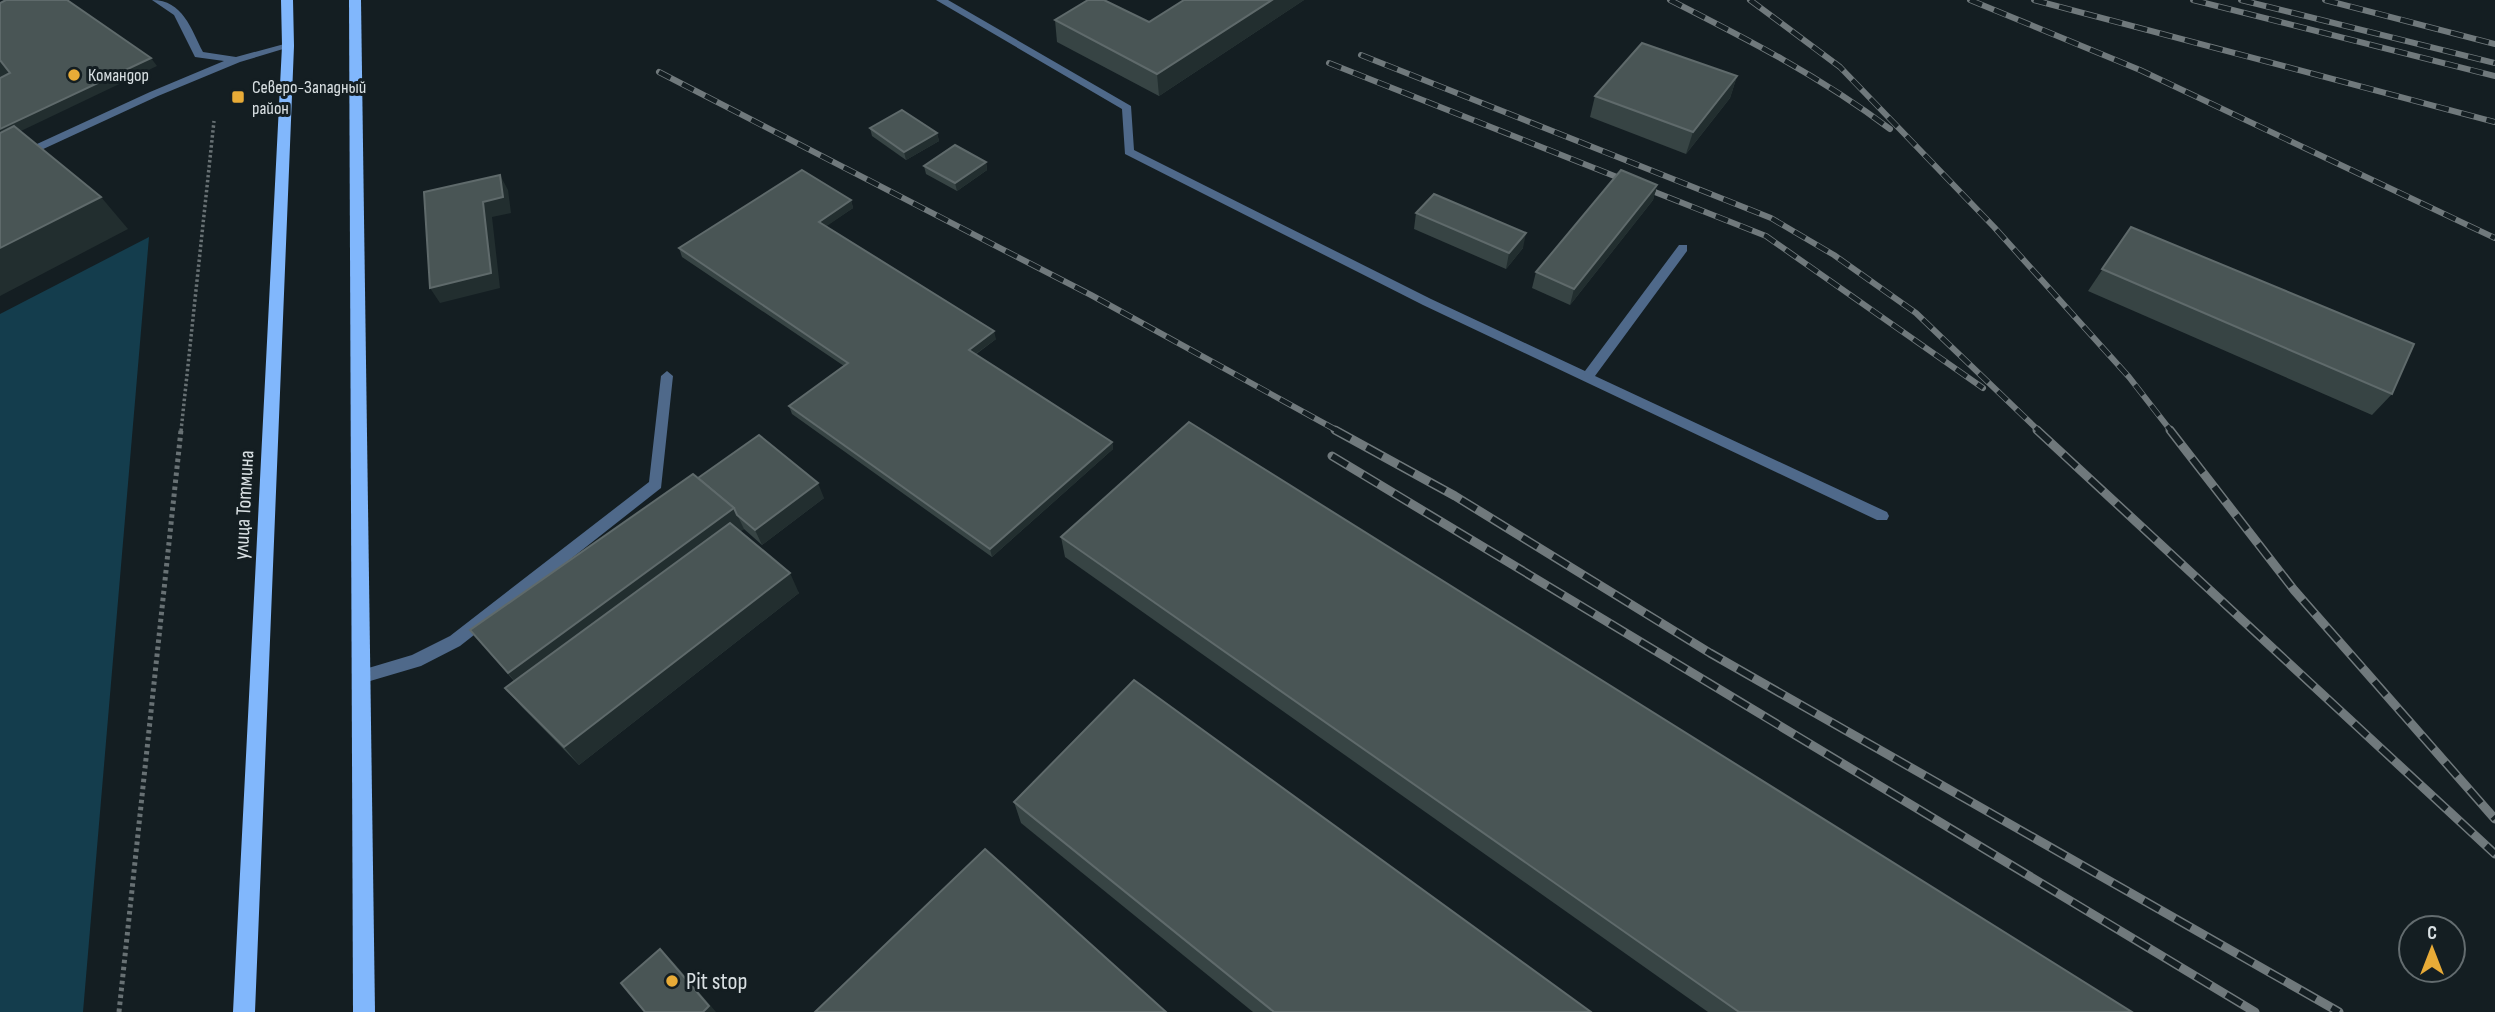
<svg xmlns="http://www.w3.org/2000/svg" width="2495" height="1012" viewBox="0 0 2495 1012" font-family="'Sofia Sans Condensed',sans-serif">
<style>
.green{fill:#143d4d}
.lines{fill:none;stroke-linecap:round;stroke-linejoin:round}
.path-far1{stroke:#687174;stroke-width:3.5;stroke-dasharray:2.5 2.5;stroke-linecap:butt}
.path{stroke:#687174;stroke-width:5;stroke-dasharray:3.5 3.5;stroke-linecap:butt}
.service{fill:#4f698a;fill-rule:evenodd}
.primary{fill:#81b7fc;fill-rule:evenodd}
.rail-far1-casing{stroke:#70797c;stroke-width:6}
.rail-casing{stroke:#70797c;stroke-width:9}
.rail-far1{stroke:#141e22;stroke-width:4.5;stroke-dasharray:13;stroke-linecap:butt}
.rail{stroke:#141e22;stroke-width:6;stroke-dasharray:18;stroke-linecap:butt}
.wall{fill:#374444}
.shaded-wall{fill:#222e2f}
.building{fill:#495555;stroke:#5f6a6b;stroke-width:2}
.poi-dot{fill:#e8ab37;stroke:#141e22;stroke-width:2.5}
.labels{text-anchor:middle;dominant-baseline:central;stroke-width:6;stroke-linejoin:round;paint-order:stroke}
.far-poi-label{font-size:18px;fill:#d9e0e3;stroke:#141e22;text-anchor:start}
.street-label{font-size:21px;fill:#d9e0e3;stroke:#141e22}
.near-poi-label{font-size:24px;fill:#d9e0e3;stroke:#141e22;text-anchor:start}
</style>
<rect width="100%" height="100%" fill="#141e22"/>
<polygon class="green" points="149,237 83,1012 0,1012 0,314"/>
<g class="lines">
<polyline class="path-far1" points="181,431 214,121"/>
<polyline class="path" points="119,1012 181,430"/>
<g class="service">
<path d="M152 0C183 0 191 29 203 52L236 57 288 43 293 46 240 62 158 96 0 169V161L150 92 224 61 195 57 174 15Z"/>
<polygon points="936,0 948,0 1131,106 1134,150 1431,299 1585,371 1679,245 1687,245 1687,251 1595,376 1887,512 1889,516 1887,520 1877,520 1423,305 1125,154 1122,109"/>
<polygon points="667,371 673,376 661,488 460,646 421,666 360,684 355,682 352,677 355,672 412,655 450,636 649,482 661,376"/>
</g>
<g class="primary">
<polygon points="281,0 293,0 294,46 255,1012 233,1012 282,46"/>
<polygon points="349,0 361,0 375,1012 353,1012"/>
</g>
<g class="rail-far1-casing">
<g id="rail-far1">
<path d="M1670 0C1747 39 1821 77 1890 129"/>
<polyline points="1750,0 1840,67 1994,227 2129,377 2171,431"/>
<polyline points="1970,0 2140,70 2495,238"/>
<polyline points="2034,0 2495,122"/>
<polyline points="2193,0 2495,76"/>
<polyline points="2241,0 2495,63"/>
<polyline points="2325,0 2495,44"/>
<polyline points="1361,55 1771,218 1834,255 1916,313 2039,431"/>
<polyline points="1329,63 1766,236 1983,388"/>
<polyline points="659,72 1091,295 1338,431"/>
</g>
</g>
<g class="rail-casing">
<g id="rail">
<polyline points="1335,430 1455,496 1710,653 2339,1012"/>
<polyline points="2037,430 2495,854"/>
<polyline points="2170,430 2294,590 2495,819"/>
<polyline points="1332,456 2255,1012"/>
</g>
</g>
<use href="#rail-far1" class="rail-far1"/>
<use href="#rail" class="rail"/>
</g>
<g class="wall">
<polygon points="1184,0 1304,0 1159,96 1057,42 1055,20 1149,22"/>
<polygon points="1737,76 1730,98 1686,154 1590,117 1595,96"/>
<polygon points="870,128 937,133 939,141 906,160 872,136"/>
<polygon points="986,162 987,170 957,191 926,174 924,166"/>
<polygon points="1657,185 1653,200 1570,305 1532,288 1536,272"/>
<polygon points="851,200 853,208 826,226 996,339 975,355 1112,442 1113,449 992,557 792,414 789,406 844,366 682,257 679,248"/>
<polygon points="1416,213 1523,248 1506,269 1414,229"/>
<polygon points="2131,227 2392,394 2372,415 2088,291"/>
<polygon points="698,478 824,498 762,545 744,529 740,531 799,593 579,765 521,706 505,688 514,681 470,630"/>
<polygon points="1061,537 2132,1012 1708,1012 1065,557"/>
<polygon points="1014,802 1591,1012 1253,1012 1021,823"/>
</g>
<g class="shaded-wall">
<polygon points="1272,0 1304,0 1159,96 1157,74"/>
<polygon points="151,58 157,66 0,141 0,129"/>
<polygon points="0,60 17,81 0,89"/>
<polygon points="1737,76 1730,98 1686,154 1693,132"/>
<polygon points="937,133 939,141 906,160 904,152"/>
<polygon points="986,162 987,170 957,191 955,183"/>
<polygon points="500,175 508,190 511,213 492,217 500,288 440,303 430,288"/>
<polygon points="1657,185 1653,200 1570,305 1574,289"/>
<polygon points="101,197 128,229 0,296 0,248"/>
<polygon points="851,200 853,208 821,230 819,222"/>
<polygon points="1526,233 1523,248 1506,269 1509,253"/>
<polygon points="994,331 996,339 970,358 969,350"/>
<polygon points="1112,442 1113,449 992,557 990,549"/>
<polygon points="818,483 824,498 762,545 755,530"/>
<polygon points="734,508 744,529 523,692 508,673"/>
<polygon points="790,573 799,593 579,765 564,747"/>
<polygon points="660,949 675,964 716,1012 703,1012"/>
</g>
<g class="building">
<polygon points="6,0 67,0 151,58 0,129 0,78 10,73 0,60 0,3"/>
<polygon points="1088,0 1104,0 1149,22 1184,0 1272,0 1157,74 1055,20"/>
<polygon points="1642,43 1737,76 1693,132 1595,96"/>
<polygon points="902,110 937,133 904,152 870,128"/>
<polygon points="14,126 101,197 0,248 0,133"/>
<polygon points="955,145 986,162 955,183 924,166"/>
<polygon points="802,170 851,200 819,222 994,331 969,350 1112,442 990,549 789,406 848,363 679,248"/>
<polygon points="1621,170 1657,185 1574,289 1536,272"/>
<polygon points="500,175 503,197 483,202 491,273 430,288 424,192"/>
<polygon points="1434,194 1526,233 1509,253 1416,213"/>
<polygon points="2131,227 2414,344 2392,394 2102,269"/>
<polygon points="1189,422 2132,1012 1739,1012 1061,537"/>
<polygon points="759,435 818,483 755,530 737,515 734,508 698,478"/>
<polygon points="693,474 734,508 508,673 470,630"/>
<polygon points="730,523 790,573 564,747 505,688"/>
<polygon points="1134,680 1591,1012 1274,1012 1014,802"/>
<polygon points="985,849 1166,1012 815,1012"/>
<polygon points="660,949 709,1006 703,1012 645,1012 621,983"/>
</g>
<g class="poi-dot">
<circle cx="74" cy="75" r="7"/>
<rect x="231" y="90" width="14" height="14" rx="3.5"/>
<circle cx="672" cy="981" r="7"/>
</g>
<g class="labels">
<g class="far-poi-label">
<text x="88" y="75">Командор</text>
<text x="252" y="87">Северо-Западный<tspan x="252" dy="21">район</tspan></text>
</g>
<g class="street-label">
<text transform="translate(244 505) rotate(-87)">улица Тотмина</text>
</g>
<g class="near-poi-label">
<text x="686" y="981">Pit stop</text>
</g>
</g>
<g transform="translate(2432 949)"><circle r="33" fill="#141e22" stroke="#636c6f" stroke-width="2"/>
<path d="M0-5L12 26L0 18L-12 26Z" fill="#e8ab37"/>
<text y="-10" font-size="19" font-weight="bold" text-anchor="middle" fill="#d9e0e3">С</text>
</g>
</svg>
